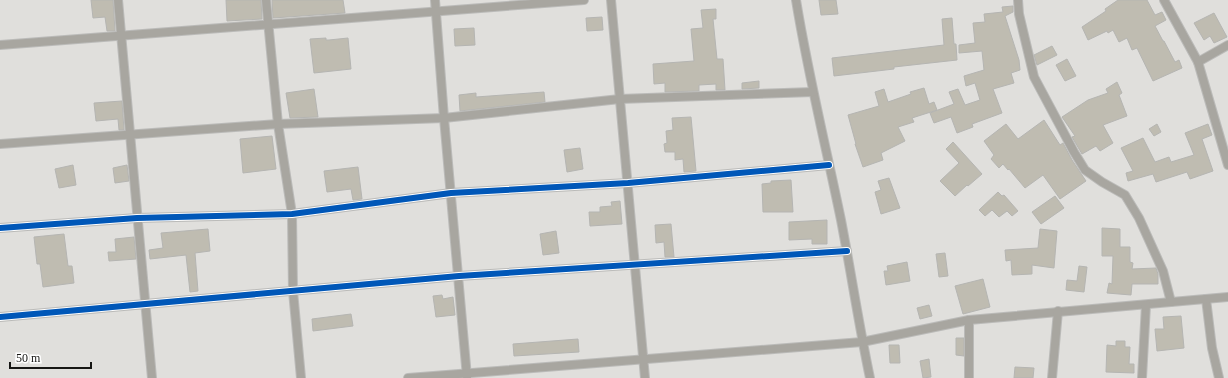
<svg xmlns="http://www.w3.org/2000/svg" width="1228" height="378" viewBox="0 0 1228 378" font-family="'Times New Roman',serif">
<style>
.building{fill:#bfbcb1;stroke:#b5b5b2}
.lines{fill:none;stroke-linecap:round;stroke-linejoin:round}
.minor-casing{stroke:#bbbbb9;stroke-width:10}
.minor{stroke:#a8a6a0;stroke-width:8}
.cycleway-casing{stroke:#fff;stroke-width:8}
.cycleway{stroke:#0057b8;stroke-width:6}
</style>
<rect width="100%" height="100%" fill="#e0dfdc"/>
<g class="building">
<polygon points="91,0 113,0 115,31 107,31 105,17 93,18"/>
<polygon points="226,0 261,0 262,19 227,21"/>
<polygon points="272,0 343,0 345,13 273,18"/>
<polygon points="819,0 836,0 838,14 821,15"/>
<polygon points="1118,0 1147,0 1155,15 1162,12 1166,20 1155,26 1163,41 1164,41 1175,62 1179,60 1182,68 1153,81 1137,48 1132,50 1127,38 1119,42 1113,30 1108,33 1107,31 1088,40 1082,27 1106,11 1105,9"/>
<polygon points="1013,6 1013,12 1005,16 1019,60 1020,70 1011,73 1014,83 993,89 1002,113 972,124 973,127 957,133 951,117 934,123 930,113 954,104 949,92 958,89 965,105 980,100 975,83 966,86 964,76 984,70 982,51 959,53 959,45 975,43 973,23 985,22 984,14 1003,12 1002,7"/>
<polygon points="716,9 716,19 713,19 717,59 723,59 725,90 716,90 716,84 699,85 699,91 665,92 665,83 654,84 653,64 694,61 691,29 703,28 701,10"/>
<polygon points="1214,13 1227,37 1214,43 1210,36 1204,40 1194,23"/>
<polygon points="602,17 603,30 587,31 586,18"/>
<polygon points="952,18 954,44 956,44 957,60 894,67 894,69 834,76 832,58 944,45 942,19"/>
<polygon points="474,28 475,45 455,46 454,29"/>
<polygon points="326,38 326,40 329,40 348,38 351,69 314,73 310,39"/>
<polygon points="1052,46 1057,55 1037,65 1034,55"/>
<polygon points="1067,59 1076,76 1065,81 1056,65"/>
<polygon points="759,81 759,88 742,89 742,83"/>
<polygon points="1117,82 1122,93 1119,95 1127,116 1103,125 1113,143 1100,151 1096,146 1082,154 1072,137 1075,136 1062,117 1088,100 1108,93 1106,89"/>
<polygon points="924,88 929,104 934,102 937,110 912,118 914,122 898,127 905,141 881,153 883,160 863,167 855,144 856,144 848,115 879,106 875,92 884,89 888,102 911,94 910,92"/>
<polygon points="314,89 318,117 290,118 286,93"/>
<polygon points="544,92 545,102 460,111 459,95 476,93 476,97"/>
<polygon points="122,101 124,130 119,130 118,119 96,121 94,103"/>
<polygon points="691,117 696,171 684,172 683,159 675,160 675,152 665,152 664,144 667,143 666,131 673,130 672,118"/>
<polygon points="1044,120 1060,145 1063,143 1072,160 1086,181 1060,199 1043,175 1025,188 1009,169 1008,170 1003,164 999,168 991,159 994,155 984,141 1006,124 1018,139"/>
<polygon points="1157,124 1161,132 1154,136 1149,129"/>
<polygon points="1208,124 1212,135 1202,139 1213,171 1190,179 1187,172 1156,182 1153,174 1128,181 1126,173 1133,171 1121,148 1143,138 1155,162 1169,157 1171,162 1194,155 1185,133"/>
<polygon points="272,136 276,169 243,173 240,139"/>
<polygon points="953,142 982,174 968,186 967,185 955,196 940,181 959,163 946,149"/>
<polygon points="580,148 583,169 567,172 564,150"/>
<polygon points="73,165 76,185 59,188 55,169"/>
<polygon points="127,165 129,181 115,183 113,168"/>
<polygon points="358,167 362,199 353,200 351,189 327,192 324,171"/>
<polygon points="889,178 900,208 881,214 875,192 881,190 878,181"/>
<polygon points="791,180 793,212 763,212 762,184 771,183 771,181"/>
<polygon points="998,192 1002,196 1004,195 1018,211 1012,216 1007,211 999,217 992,210 985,216 979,210"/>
<polygon points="1055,196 1064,208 1041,224 1032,212"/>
<polygon points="620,201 622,224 590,226 589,212 600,212 600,207 612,206 611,202"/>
<polygon points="827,220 827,244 812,244 812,239 789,240 789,222"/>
<polygon points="671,224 674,257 665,257 664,242 656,243 655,225"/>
<polygon points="1102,228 1120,229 1120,247 1130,247 1130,262 1133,263 1132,269 1156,268 1158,274 1158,284 1132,284 1131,295 1107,293 1109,283 1112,284 1113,256 1102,256"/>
<polygon points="208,229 210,251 195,253 198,291 190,292 186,255 150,259 149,250 163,248 161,233"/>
<polygon points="1040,229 1057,231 1054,268 1032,265 1032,274 1012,275 1011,260 1006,261 1005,250 1038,248"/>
<polygon points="556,231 559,253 543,255 540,234"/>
<polygon points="64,234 68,266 72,266 74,283 43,287 40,264 37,264 34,237"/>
<polygon points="134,237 136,259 109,261 108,252 116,252 115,239"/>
<polygon points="945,253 948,276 939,277 936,254"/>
<polygon points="907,262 910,281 886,285 884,271 888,271 887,266"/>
<polygon points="1079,266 1087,267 1084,292 1066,290 1067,280 1077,281"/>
<polygon points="983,279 990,307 963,314 955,286"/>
<polygon points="442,295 443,299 453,297 455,315 436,317 433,296"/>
<polygon points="929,305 932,316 920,319 917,308"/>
<polygon points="351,314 353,326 313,331 312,319"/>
<polygon points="1181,316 1184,348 1157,351 1155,329 1164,329 1163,317"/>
<polygon points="956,338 964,338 964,356 956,355"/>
<polygon points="578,339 579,352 514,356 513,344"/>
<polygon points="1116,341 1125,341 1125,347 1130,347 1129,364 1134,364 1134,373 1106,372 1107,345 1116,346"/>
<polygon points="889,345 899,345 900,363 890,363"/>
<polygon points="929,359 931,377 923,378 920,361"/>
<polygon points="1015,367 1034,368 1033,378 1014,378"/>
</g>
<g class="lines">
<g class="minor-casing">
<g id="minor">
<polyline points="118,0 152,378"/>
<polyline points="266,0 278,124 292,214 293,291 301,378"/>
<polyline points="435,0 444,118 467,377"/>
<polyline points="611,0 645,378"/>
<path d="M796 0C808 74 826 147 841 220 851 272 859 326 870 378"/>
<polyline points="1018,0 1019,14 1034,77 1074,152 1085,170 1102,182 1125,195 1139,218 1163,271 1171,302"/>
<polyline points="1164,0 1198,62 1228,45"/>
<polyline points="0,45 584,0"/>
<polyline points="1198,62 1228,165"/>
<polyline points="0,144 278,124 444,118 620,99 813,92"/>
<polyline points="0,228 137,218 292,214 451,193 628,183 829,165"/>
<polyline points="1206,299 1212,348 1219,378"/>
<polyline points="0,317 459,276 847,251"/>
<polyline points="408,378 862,342 969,320 1228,297"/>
<polyline points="969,378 969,320"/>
<polyline points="1052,378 1058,311"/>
<polyline points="1142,378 1146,305"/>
</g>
</g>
<use href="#minor" class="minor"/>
<g class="cycleway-casing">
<g id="cycleway">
<polyline points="0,228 137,218 292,214 451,193 628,183 829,165"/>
<polyline points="0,317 459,276 847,251"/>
</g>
</g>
<use href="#cycleway" class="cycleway"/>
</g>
<path d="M10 362v6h81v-6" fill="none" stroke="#161614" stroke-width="2"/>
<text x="16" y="362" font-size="12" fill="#161614" stroke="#ffffff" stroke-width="3" paint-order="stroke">50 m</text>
</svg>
